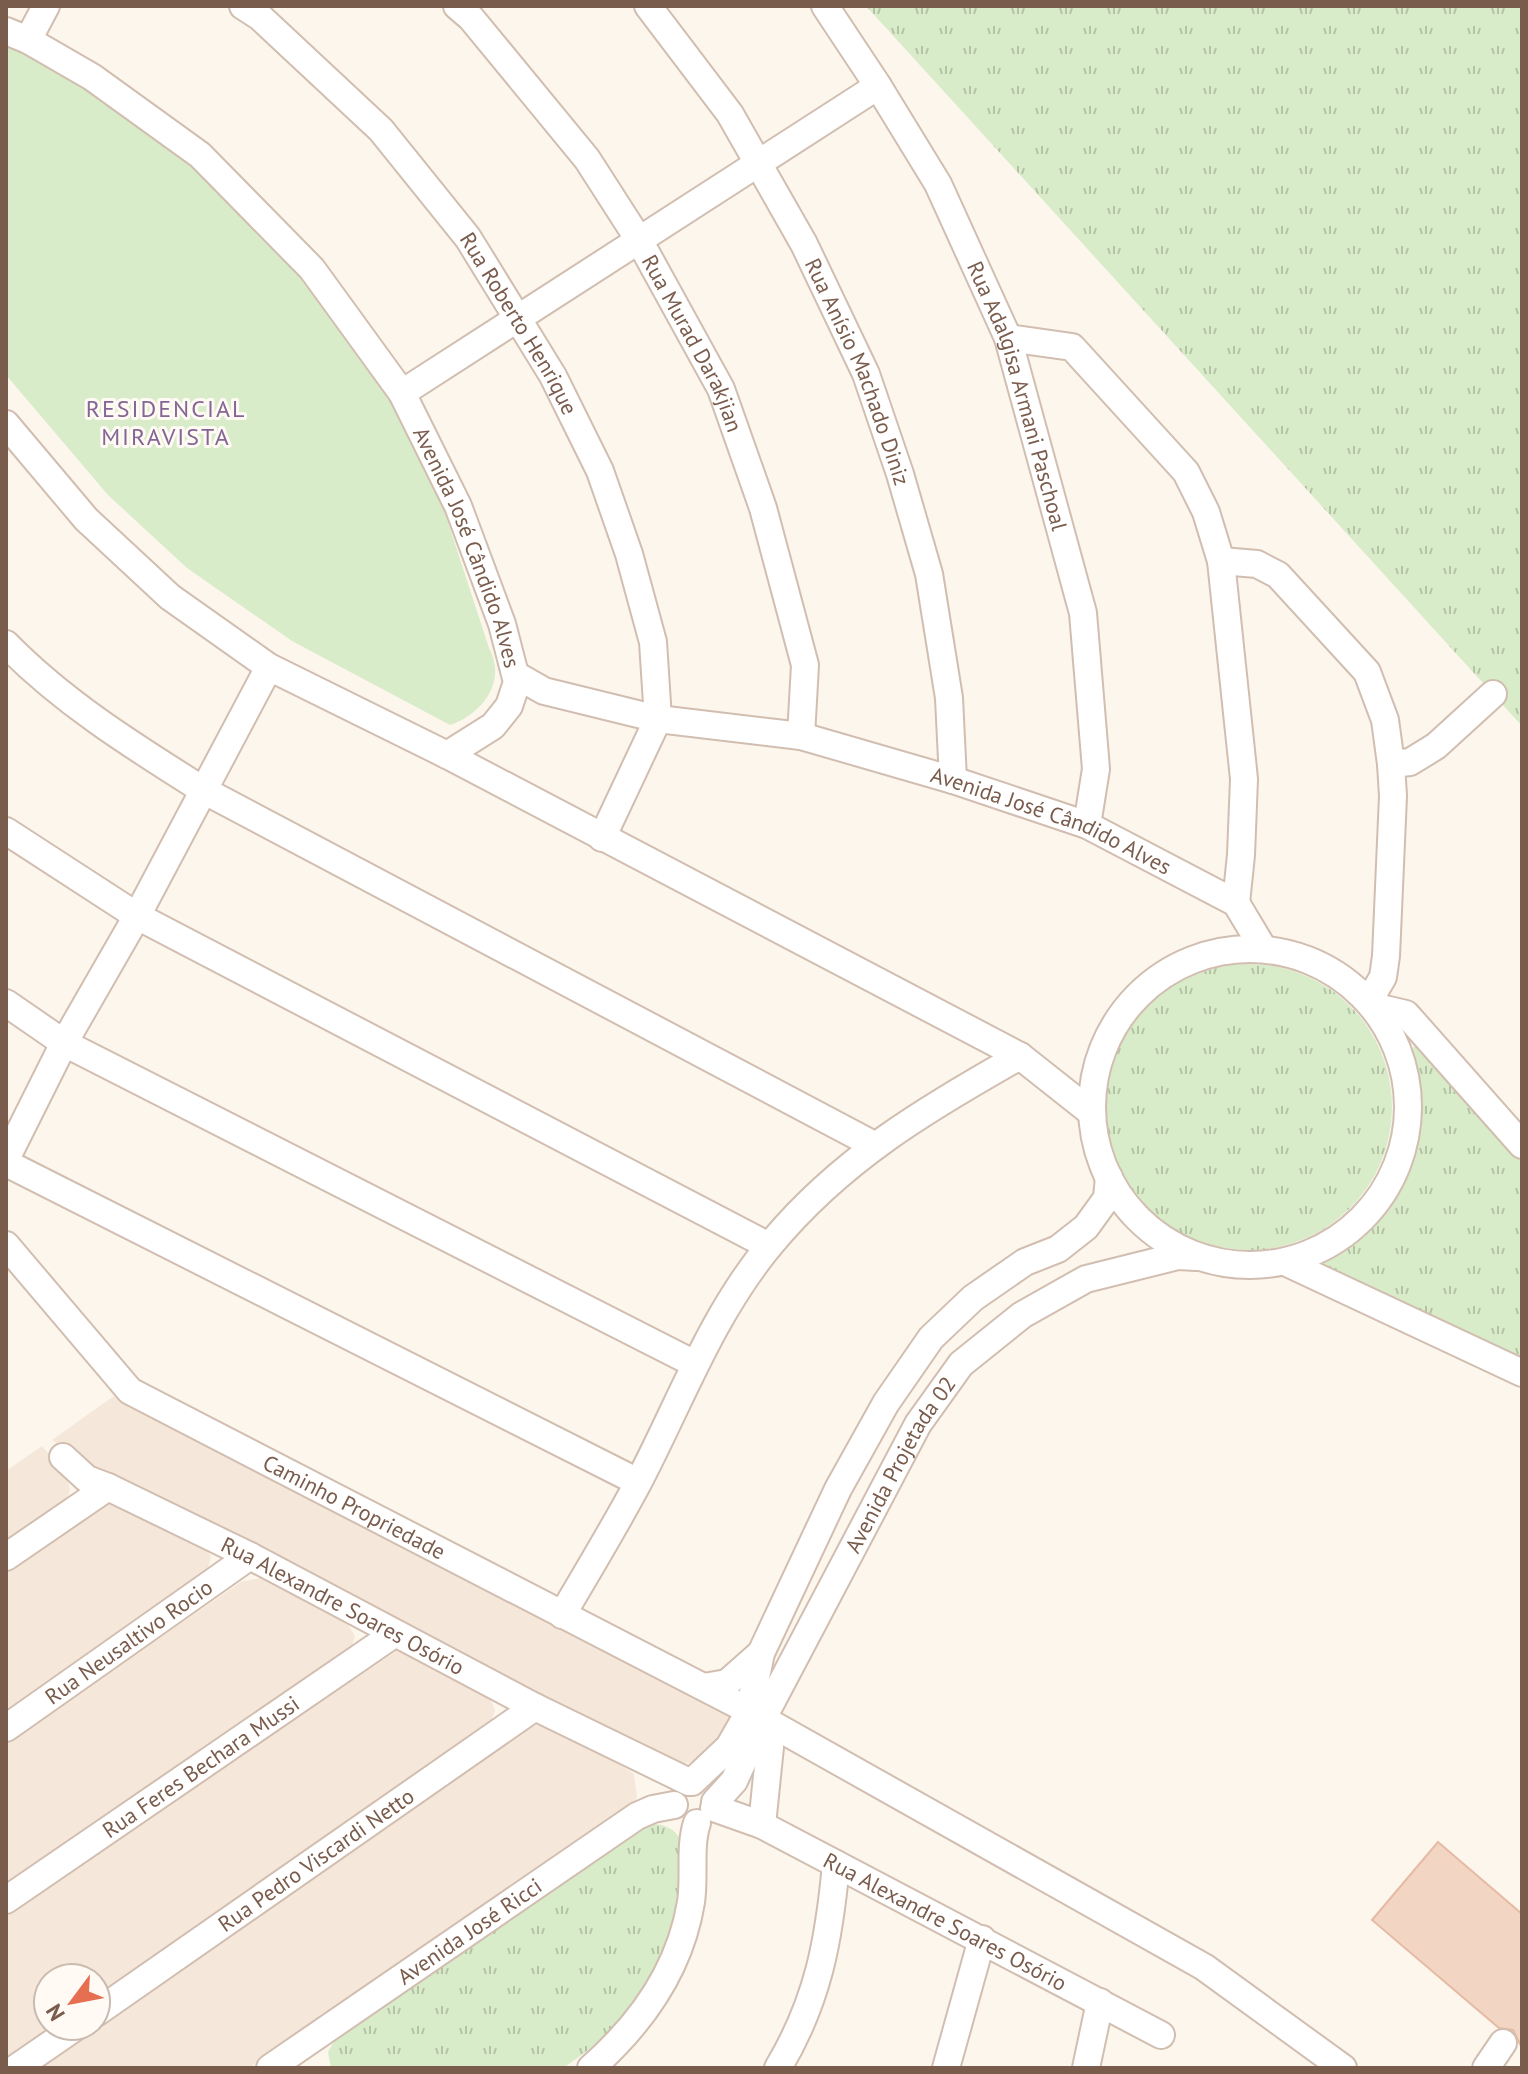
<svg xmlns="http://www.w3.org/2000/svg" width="1528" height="2074" viewBox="0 0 1528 2074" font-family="'PT Sans',sans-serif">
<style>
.residential{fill:#f5e8da}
.grass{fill:url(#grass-tufts)}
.park{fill:#d8ecc9}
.building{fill:#f3d5c3;stroke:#e6bba3;stroke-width:2}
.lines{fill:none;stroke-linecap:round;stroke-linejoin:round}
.minor-casing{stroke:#d1beb0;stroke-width:30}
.minor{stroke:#fff;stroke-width:26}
.labels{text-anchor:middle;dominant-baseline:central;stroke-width:6;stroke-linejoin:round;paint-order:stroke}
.street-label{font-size:22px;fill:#7a5c4d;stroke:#fffaf3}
.neighbourhood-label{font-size:24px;letter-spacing:2px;fill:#846695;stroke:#fffaf3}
</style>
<defs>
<pattern id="grass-tufts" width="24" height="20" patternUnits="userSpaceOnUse" patternTransform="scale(2)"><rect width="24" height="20" fill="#d8ecc9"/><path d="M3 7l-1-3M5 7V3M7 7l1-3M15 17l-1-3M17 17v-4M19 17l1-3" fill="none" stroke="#b4c2a5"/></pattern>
</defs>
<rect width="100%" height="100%" fill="#fdf6ec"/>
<g class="residential">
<polygon points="118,1393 728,1713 735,1721 715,1747 689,1763 664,1762 646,1756 124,1479 93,1470 52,1440"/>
<polygon points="42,1446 66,1474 70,1490 64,1506 6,1546 6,1471"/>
<polygon points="123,1500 200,1539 211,1557 205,1580 6,1720 6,1569 100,1504"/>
<polygon points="269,1576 345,1620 355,1636 349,1656 6,1889 6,1743 241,1582"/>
<polygon points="398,1650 410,1650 486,1689 495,1710 487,1734 96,2005 96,1978 48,1978 48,2026 66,2026 6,2066 6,1913"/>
<polygon points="544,1724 561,1727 634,1774 637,1797 629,1811 249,2068 33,2068 527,1727"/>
</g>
<g class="grass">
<polygon points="866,6 1522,6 1522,726 1493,694"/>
<circle cx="1249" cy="1107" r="143"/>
<path d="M1417 1044 1522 1163V1362L1325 1269 1323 1259C1338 1248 1354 1239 1368 1226 1417 1180 1426 1114 1409 1052Z"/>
<path d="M655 1824C665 1825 675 1829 680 1839 683 1846 681 1855 681 1863 679 1912 667 1964 637 2003 616 2028 590 2050 563 2068H331L328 2052 336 2038 646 1825Z"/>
</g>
<path class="park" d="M6 44 23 51 85 88 193 168 304 278 391 399 444 510 489 648C507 681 483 714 450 725L292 641 187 568 108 495 6 375Z"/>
<polygon class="building" points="1438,1842 1522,1914 1522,2048 1513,2030 1499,2028 1372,1920"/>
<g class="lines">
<g class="minor-casing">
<g id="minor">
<path id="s1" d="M243 6 260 17 381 130 468 238 553 376 600 471 629 554 653 642 658 719 602 838"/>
<path id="s2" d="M457 6 471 18 587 159 639 240 721 389 763 508 805 665 801 736"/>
<path id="s3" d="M648 6 730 114 804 244 866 374 900 474 929 574 949 698 953 780"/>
<path id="s4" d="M825 6 878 86 938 184 1008 338 1083 613 1096 769 1087 825"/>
<path id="s5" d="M6 31 28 40 92 77 200 155 312 269 402 393 458 506 502 624 517 682 509 706 493 726 447 755"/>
<polyline points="28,40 46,6"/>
<polyline points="1008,338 1072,347 1186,472 1206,512 1221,561 1244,779 1241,855 1236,903"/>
<polyline points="402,393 878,86"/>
<polyline points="6,424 86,519 170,597 269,667 447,755 1020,1056 1092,1113"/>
<polyline points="1221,561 1257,564 1278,575 1367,672 1385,720 1391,764 1393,796 1386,956 1383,977 1369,1001"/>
<path d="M6 644C64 703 133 746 203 790L874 1145"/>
<path id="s6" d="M516 675 544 691 658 719 801 736 953 780 1087 825 1236 903 1263 948"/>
<polyline points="1391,764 1410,762 1436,746 1493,694"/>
<polyline points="6,831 137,916 769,1246"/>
<circle cx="1250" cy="1107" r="158"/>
<polyline points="6,1003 64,1043 695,1364"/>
<polyline points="1372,1006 1406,1014 1522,1145"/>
<polyline points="6,1159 64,1043 137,916 269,667"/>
<polyline points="6,1163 638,1482"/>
<path id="s7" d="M6 1245 130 1391 738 1705 1204 1967 1343 2068"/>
<polyline points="1285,1262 1522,1373"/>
<path id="s8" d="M63 1457 87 1479 108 1487 250 1556 535 1707 689 1782"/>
<polyline points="6,1557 108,1487"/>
<path d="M562 1615C588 1571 614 1528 638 1483 680 1403 711 1316 770 1245 840 1160 926 1109 1020 1056"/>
<polyline points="704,1687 727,1683 761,1653"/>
<polyline points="762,1720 770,1747 762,1825"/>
<path id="s9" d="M6 1728 250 1556"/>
<polyline points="692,1782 729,1747 749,1712 761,1653 838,1489 886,1403 931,1338 973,1298 1025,1262 1058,1249 1086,1227 1107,1198 1109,1177"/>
<path id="s10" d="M715 1802 734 1781 762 1720 918 1424 961 1364 1022 1315 1086 1279 1178 1256 1196 1257"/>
<path id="s11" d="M714 1808 762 1825 1161 2035"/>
<path id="s12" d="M6 1900 394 1634"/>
<path id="s13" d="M96 2013 535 1707"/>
<polyline points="16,2068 77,2026"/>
<path id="s14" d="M270 2068 637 1816 653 1809 674 1805"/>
<path d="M591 2068C641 2024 680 1970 691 1902 695 1876 689 1847 697 1823"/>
<path d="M778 2068C818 2001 829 1941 836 1864"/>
<polyline points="946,2068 982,1939"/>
<polyline points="1086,2068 1100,2002"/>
<polyline points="1486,2068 1503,2043"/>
</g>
</g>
<use href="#minor" class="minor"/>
</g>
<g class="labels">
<g class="street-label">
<text stroke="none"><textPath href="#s1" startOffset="424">Rua Roberto Henrique</textPath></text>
<text stroke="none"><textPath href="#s2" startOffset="414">Rua Murad Darakjian</textPath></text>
<text stroke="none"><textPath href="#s3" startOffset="424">Rua Anísio Machado Diniz</textPath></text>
<text stroke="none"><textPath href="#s4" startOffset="438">Rua Adalgisa Armani Paschoal</textPath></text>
<text stroke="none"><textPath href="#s5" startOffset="712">Avenida José Cândido Alves</textPath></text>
<text stroke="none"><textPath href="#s6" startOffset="558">Avenida José Cândido Alves</textPath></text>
<text stroke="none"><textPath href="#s10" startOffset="386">Avenida Projetada 02</textPath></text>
<text stroke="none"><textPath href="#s7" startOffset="444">Caminho Propriedade</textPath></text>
<text stroke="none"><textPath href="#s8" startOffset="318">Rua Alexandre Soares Osório</textPath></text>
<text stroke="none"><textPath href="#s9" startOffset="150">Rua Neusaltivo Rocio</textPath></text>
<text stroke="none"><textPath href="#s12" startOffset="236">Rua Feres Bechara Mussi</textPath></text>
<text stroke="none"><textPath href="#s13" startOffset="268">Rua Pedro Viscardi Netto</textPath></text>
<text stroke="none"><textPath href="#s11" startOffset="258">Rua Alexandre Soares Osório</textPath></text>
<text stroke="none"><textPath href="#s14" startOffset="242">Avenida José Ricci</textPath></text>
</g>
<g class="neighbourhood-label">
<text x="166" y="408">RESIDENCIAL<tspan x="166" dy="28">MIRAVISTA</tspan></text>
</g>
</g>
<rect width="1528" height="2074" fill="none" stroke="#7a5c4d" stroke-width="16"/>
<g transform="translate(72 2002) rotate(238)"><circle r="38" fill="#fffaf3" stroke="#cabbb1" stroke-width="2"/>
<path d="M0-6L14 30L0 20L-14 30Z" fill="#e76f51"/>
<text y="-12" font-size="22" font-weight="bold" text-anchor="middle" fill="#7a5c4d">N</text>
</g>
</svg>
